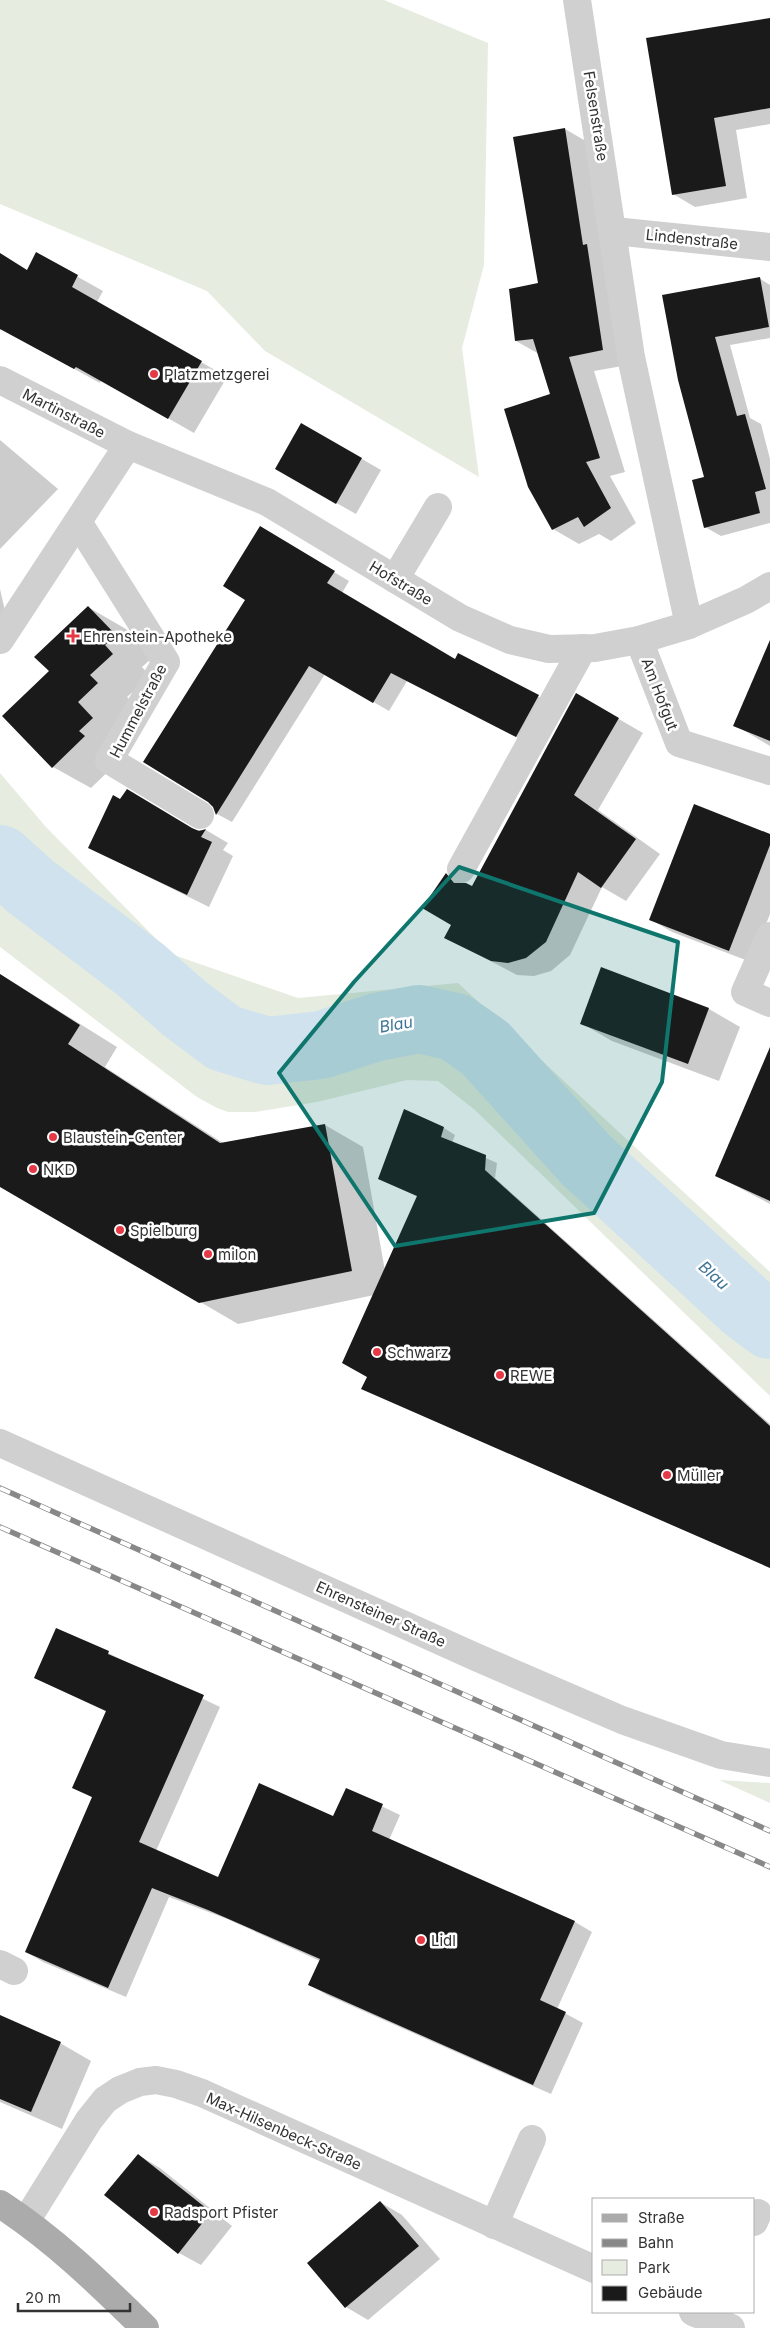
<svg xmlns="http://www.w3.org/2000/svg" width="770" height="2328" viewBox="0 0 770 2328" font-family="Inter,sans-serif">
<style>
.green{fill:#e6ecdf}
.shadow{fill:#0003}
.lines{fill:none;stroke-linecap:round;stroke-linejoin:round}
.river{stroke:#cfe2ee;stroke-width:68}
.building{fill:#1a1a1a}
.minor{stroke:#d0d0d0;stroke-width:28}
.major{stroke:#ababab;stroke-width:28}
.rail-casing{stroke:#888;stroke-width:5.5}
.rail{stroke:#fff;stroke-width:4;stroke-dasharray:11;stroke-linecap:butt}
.marked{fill:#0f766e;fill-opacity:0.2;stroke:#0f766e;stroke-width:4;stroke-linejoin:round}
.poi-dot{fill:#e63946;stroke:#fff;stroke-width:2}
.labels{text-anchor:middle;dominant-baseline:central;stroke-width:5;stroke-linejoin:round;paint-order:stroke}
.street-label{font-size:15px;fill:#333;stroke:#fff}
.poi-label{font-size:15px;fill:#333;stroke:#fff;text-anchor:start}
.water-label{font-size:16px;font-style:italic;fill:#3f7597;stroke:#fff}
</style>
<rect width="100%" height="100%" fill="#fff"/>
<g class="green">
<polygon points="0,0 384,0 488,43 484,265 462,348 479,477 265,351 207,291 0,204"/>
<polygon points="0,773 46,827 171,954 298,998 458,983 770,1272 770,1396 475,1110 438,1081 407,1080 317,1102 255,1112 228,1112 217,1108 197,1097 0,947"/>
<polygon points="719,1780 770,1783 770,1803"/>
</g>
<g class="shadow">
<polygon points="770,19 770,124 736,130 747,198 695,207 673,194 648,39"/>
<polygon points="565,129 591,144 628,365 594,371 625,472 610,476 636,523 611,541 599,534 579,544 553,529 552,395 539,354 516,341 539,284"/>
<polygon points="0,254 28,271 37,254 103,291 97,302 227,377 194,433 101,380 100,383 1,329 0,331"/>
<polygon points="759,278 770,285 770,338 730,345 750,418 761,424 770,459 770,523 721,536 705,527 705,478 679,380"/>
<polygon points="301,424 381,470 356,514 276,469"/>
<polygon points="0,440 58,489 0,549"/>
<polygon points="260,528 349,581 342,593 456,660 459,655 554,705 532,745 407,681 389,711 325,674 232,822 217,814 247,599"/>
<polygon points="0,589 10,633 0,636"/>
<polygon points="88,607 126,629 153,657 142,667 150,676 127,697 135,705 122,758 91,788 53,767 50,671"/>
<polygon points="770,676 770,746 735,725"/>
<polygon points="577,695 643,733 598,810 660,854 626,901 602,887 570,955 551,971 534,976 517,975 446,938 453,924 446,875 472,887"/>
<polygon points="193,830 206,830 228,843 223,850 233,856 209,907 90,848"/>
<polygon points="770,835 770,914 751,962 672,932 650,919"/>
<polygon points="0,974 117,1047 105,1067 223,1143 325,1125 363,1147 385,1271 418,1197 379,1179 444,1128 455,1135 452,1143 497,1163 495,1178 770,1424 770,1568 363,1389 369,1377 374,1295 238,1324 0,1185"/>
<polygon points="709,1009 740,1027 719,1081 612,1041 581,1023"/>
<polygon points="770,1053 770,1204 717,1176"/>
<polygon points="108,1653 220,1707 156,1851 218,1878 334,1817 346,1789 400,1815 389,1840 575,1922 592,1932 557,2009 583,2023 551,2094 327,1995 310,1985 320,1961 227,1919 169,1897 126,1997 43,1962 26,1952 93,1798 74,1787 107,1712 35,1678"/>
<polygon points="0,2017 60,2043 91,2061 62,2129 0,2102"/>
<polygon points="138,2155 160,2168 232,2226 201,2265 179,2253"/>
<polygon points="380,2202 402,2215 440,2259 368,2320 346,2307 309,2263"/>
</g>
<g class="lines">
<polyline class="river" points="0,859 30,886 141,970 184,1008 224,1038 267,1051 321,1045 377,1027 419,1019 455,1027 485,1048 586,1160 746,1307 770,1325"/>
</g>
<g class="building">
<polygon points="770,18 770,108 714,118 726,186 672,195 646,38"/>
<polygon points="565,128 583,245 587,244 603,350 569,357 600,458 586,462 611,508 584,527 578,517 552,530 528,487 504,409 550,394 533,339 515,341 509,289 538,283 513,137"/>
<polygon points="36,252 78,275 72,287 202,361 168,419 76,367 74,369 0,329 0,253 27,270"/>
<polygon points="760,277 769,327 715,337 737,416 745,414 766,489 755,492 760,513 704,528 692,480 704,477 678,380 662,295"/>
<polygon points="301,423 362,458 336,504 275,469"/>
<polygon points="260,526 335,571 327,583 455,659 458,653 539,695 516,737 391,673 373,703 309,666 216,815 213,807 208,802 143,762 245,600 223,586"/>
<polygon points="88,606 116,635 105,645 113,654 90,675 98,683 78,702 93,718 79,731 85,736 52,768 2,716 49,671 34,657"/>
<polygon points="770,640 770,741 733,726"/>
<polygon points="576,693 619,718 574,795 636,839 601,888 578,872 546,942 526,958 508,963 491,961 444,938 451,925 422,908 446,873 454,883 466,883 472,886"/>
<polygon points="127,789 192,828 199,831 206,829 201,837 212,842 187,895 88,848 113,795 120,799"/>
<polygon points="694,804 770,834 770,845 729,951 649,920"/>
<polygon points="601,967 709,1008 688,1064 580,1024"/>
<polygon points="0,974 80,1025 68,1044 220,1143 325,1124 352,1271 199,1303 0,1187"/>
<polygon points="770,1047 770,1201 715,1176"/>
<polygon points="404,1109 444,1127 441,1137 486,1155 485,1170 770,1426 770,1568 361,1389 367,1377 342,1363 417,1196 378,1179"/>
<polygon points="56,1628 109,1651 108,1654 204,1695 139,1842 218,1877 259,1783 333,1816 346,1788 383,1804 372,1831 575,1921 540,2000 566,2012 533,2085 308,1985 320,1959 208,1910 152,1888 108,1988 25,1952 92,1797 72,1788 106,1711 34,1678"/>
<polygon points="0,2015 61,2042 31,2112 0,2099"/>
<polygon points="138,2154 211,2212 178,2254 104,2195"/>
<polygon points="380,2201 419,2246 345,2308 307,2263"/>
</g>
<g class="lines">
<g class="minor">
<polyline points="577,0 631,357 689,625"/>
<polyline points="614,231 770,247"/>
<polyline points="0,380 128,445 267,502 460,618 510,640 549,649 595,648 639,640 689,625 746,600 770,586"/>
<polyline points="78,522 166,662 109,760 200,815"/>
<polyline points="395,579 438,507"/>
<polyline points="0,640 128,445"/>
<polyline points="639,640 679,743 770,771"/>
<polyline points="461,869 583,648"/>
<polyline points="770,936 745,992 770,1003"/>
<polyline points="0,1443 478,1658 622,1720 721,1755 770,1763"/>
<polyline points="0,1964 14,1971"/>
<polyline points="26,2221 89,2120 105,2100 120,2090 140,2082 156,2080 176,2084 202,2093 594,2269"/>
<polyline points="754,2222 758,2213"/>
<polyline points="494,2225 532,2139"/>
<polyline points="693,2312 731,2328"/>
</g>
<path class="major" d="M0 2204C54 2239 99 2283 145 2328"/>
<g class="rail-casing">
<g id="rail">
<polyline points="0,1488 770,1831"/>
<polyline points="0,1527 770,1867"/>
</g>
</g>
<use href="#rail" class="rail"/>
</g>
<path class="marked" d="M459 867 678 942 662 1082 594 1213 395 1246 279 1073 354 982Z"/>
<g class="poi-dot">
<circle cx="154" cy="374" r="5"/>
<path d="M70.5 628.5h5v5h5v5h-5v5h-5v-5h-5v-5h5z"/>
<circle cx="53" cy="1137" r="5"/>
<circle cx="33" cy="1169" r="5"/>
<circle cx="120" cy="1230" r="5"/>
<circle cx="208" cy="1254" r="5"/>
<circle cx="377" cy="1352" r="5"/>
<circle cx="500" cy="1375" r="5"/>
<circle cx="667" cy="1475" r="5"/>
<circle cx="421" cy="1940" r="5"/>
<circle cx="154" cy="2212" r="5"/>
</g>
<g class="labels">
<g class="street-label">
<text transform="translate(596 116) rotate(81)">Felsenstraße</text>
<text transform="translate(692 239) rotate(6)">Lindenstraße</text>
<text transform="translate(64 413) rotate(27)">Martinstraße</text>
<text transform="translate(401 583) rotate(31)">Hofstraße</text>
<text transform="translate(660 694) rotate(69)">Am Hofgut</text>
<text transform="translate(138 711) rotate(-62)">Hummelstraße</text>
<text transform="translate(381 1614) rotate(24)">Ehrensteiner Straße</text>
<text transform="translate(284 2131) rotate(24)">Max-Hilsenbeck-Straße</text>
</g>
<g class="poi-label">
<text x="164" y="374">Platzmetzgerei</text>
<text x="83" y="636">Ehrenstein-Apotheke</text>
<text x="63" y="1137">Blaustein-Center</text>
<text x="43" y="1169">NKD</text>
<text x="130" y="1230">Spielburg</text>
<text x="218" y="1254">milon</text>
<text x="387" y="1352">Schwarz</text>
<text x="510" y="1375">REWE</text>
<text x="677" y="1475">Müller</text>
<text x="431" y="1940">Lidl</text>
<text x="164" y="2212">Radsport Pfister</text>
</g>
<g class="water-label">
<text transform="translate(396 1024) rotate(-10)">Blau</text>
<text transform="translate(714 1275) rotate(42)">Blau</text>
</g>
</g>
<rect x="592" y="2198" width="162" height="115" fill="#ffffff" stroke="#adadad"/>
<rect x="602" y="2214" width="25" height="8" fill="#ababab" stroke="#adadad"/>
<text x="638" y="2223" font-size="15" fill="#333333">Straße</text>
<rect x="602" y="2239" width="25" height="8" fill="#888888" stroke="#adadad"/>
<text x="638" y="2248" font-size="15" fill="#333333">Bahn</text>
<rect x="602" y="2260" width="25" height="15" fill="#e6ecdf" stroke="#adadad"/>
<text x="638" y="2273" font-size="15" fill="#333333">Park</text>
<rect x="602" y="2286" width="25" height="15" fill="#1a1a1a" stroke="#adadad"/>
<text x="638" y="2298" font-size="15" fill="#333333">Gebäude</text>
<path d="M18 2303v8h112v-8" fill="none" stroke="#333333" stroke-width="2.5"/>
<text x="25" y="2303" font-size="15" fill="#333333" stroke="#ffffff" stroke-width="4" paint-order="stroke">20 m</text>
</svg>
